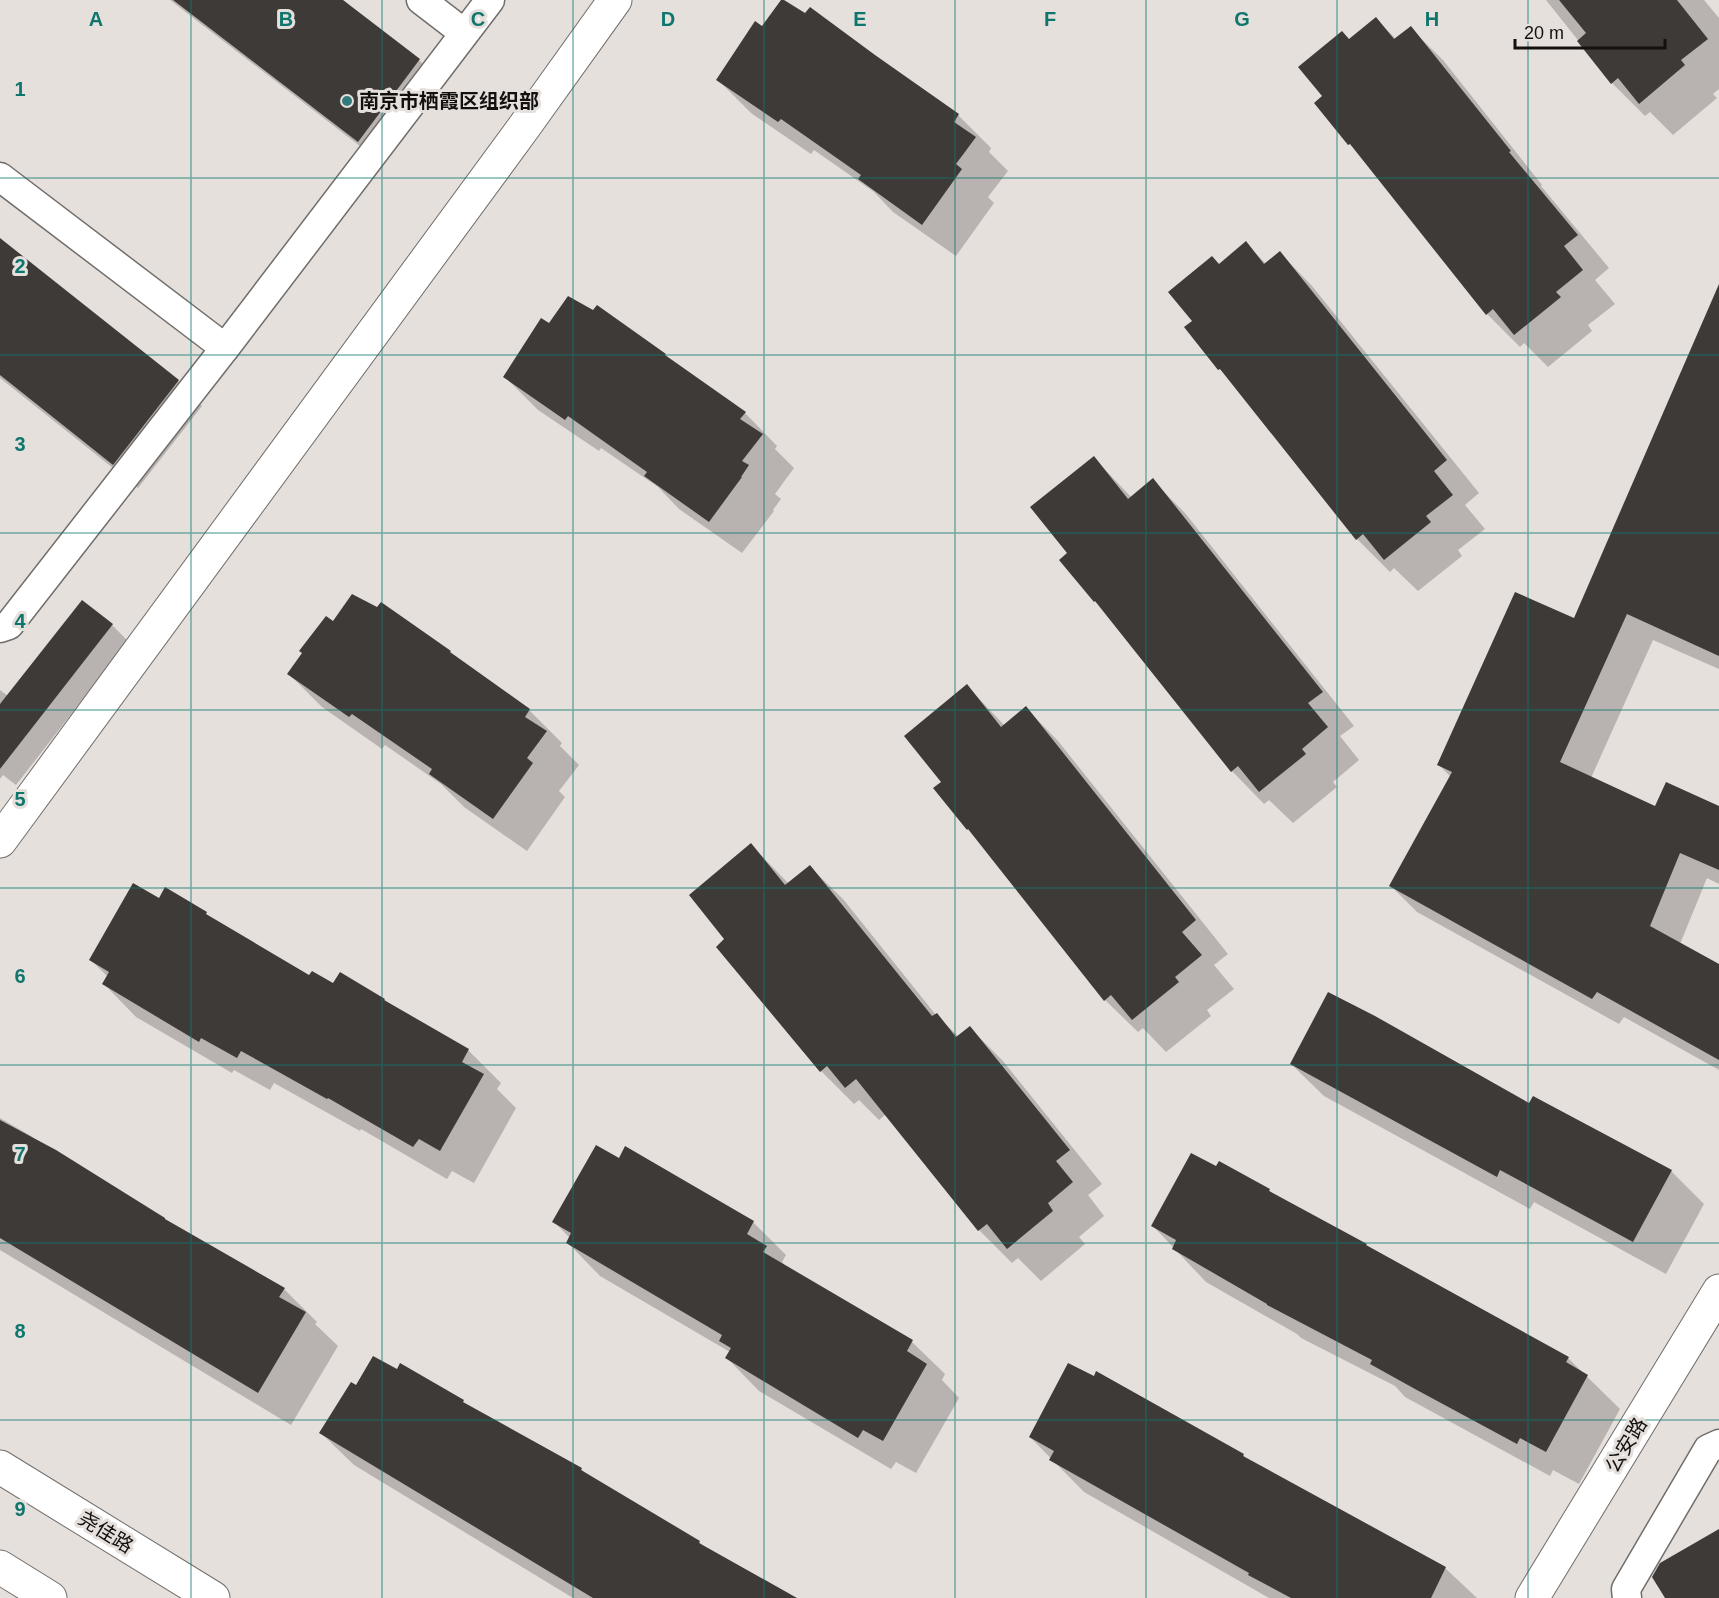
<svg xmlns="http://www.w3.org/2000/svg" width="1719" height="1598" viewBox="0 0 1719 1598" font-family="Arial,'Noto Sans SC',sans-serif">
<style>
.shadow{fill:#0003}
.building{fill:#3e3a38}
.lines{fill:none;stroke-linecap:round;stroke-linejoin:round}
.lane-casing{stroke:#716d6a;stroke-width:31}
.street-casing{stroke:#716d6a;stroke-width:35}
.secondary-casing{stroke:#716d6a;stroke-width:35}
.lane{stroke:#fff;stroke-width:28}
.street{stroke:#fff;stroke-width:33}
.secondary{stroke:#fff;stroke-width:33}
.grid{fill:none;stroke:#0f766e;stroke-width:1.5;stroke-opacity:0.55}
.poi-dot{fill:#327b7a;stroke:#e6e0dd;stroke-width:2}
.labels{text-anchor:middle;dominant-baseline:central;stroke-width:6;stroke-linejoin:round;paint-order:stroke}
.poi-label{font-size:20px;font-weight:bold;fill:#131110;stroke:#e6e0dd;text-anchor:start}
.street-label{font-size:20px;fill:#131110;stroke:#e6e0dd}
.grid-label{font-size:20px;text-anchor:middle;font-weight:bold;fill:#0f766e;stroke:#e6e0dd;stroke-width:6;stroke-linejoin:round;paint-order:stroke}
</style>
<rect width="100%" height="100%" fill="#e6e0dd"/>
<g class="shadow">
<polygon points="170,0 341,0 419,60 438,79 378,160"/>
<polygon points="1546,0 1704,0 1719,18 1719,89 1713,94 1717,98 1673,135 1650,112 1645,116 1612,83"/>
<polygon points="1376,19 1396,39 1410,28 1443,60 1542,185 1541,186 1609,268 1595,280 1615,304 1588,325 1592,331 1548,367 1524,343 1520,347 1487,314 1359,153 1350,144 1324,96 1349,40"/>
<polygon points="718,80 958,115 991,148 989,152 1008,171 988,197 994,203 956,256 893,212 874,192 814,150 811,154 751,113"/>
<polygon points="0,240 178,381 202,406 138,488 0,378"/>
<polygon points="1246,243 1266,264 1280,253 1312,286 1479,493 1465,505 1485,529 1458,550 1462,556 1418,591 1394,568 1390,572 1357,539 1229,378 1220,369 1194,321 1219,265"/>
<polygon points="597,307 745,413 777,446 775,449 794,468 775,494 781,499 773,510 774,511 742,553 679,509 658,487 601,448 599,451 538,410 505,377 549,325 593,312"/>
<polygon points="1719,313 1719,669 1653,640 1591,778 1656,808 1719,808 1719,884 1707,878 1680,944 1719,966 1719,1070 1624,1017 1619,1024 1417,912 1391,886 1451,777 1439,765 1575,620"/>
<polygon points="1094,458 1132,498 1152,480 1185,513 1354,726 1340,736 1359,760 1333,782 1337,787 1293,823 1269,800 1264,804 1232,771 1104,610 1095,601 1069,553"/>
<polygon points="112,625 128,641 16,785 3,775 0,779 0,690 8,696"/>
<polygon points="289,674 529,710 562,743 560,746 579,765 559,791 565,797 527,851 464,807 441,784 385,745 382,749 322,707"/>
<polygon points="967,686 1005,726 1026,708 1058,741 1228,954 1214,965 1234,989 1207,1010 1211,1016 1166,1052 1143,1028 1138,1032 1105,1000 977,838 935,788 943,782"/>
<polygon points="751,845 789,884 810,867 843,899 936,1015 959,1037 970,1028 1003,1061 1102,1184 1088,1195 1104,1216 1079,1237 1085,1244 1041,1281 1018,1258 1012,1263 979,1230 886,1114 879,1120 859,1100 854,1104 821,1071 727,939"/>
<polygon points="166,889 206,914 212,919 310,977 334,985 340,974 385,1000 390,1005 468,1050 501,1083 497,1089 516,1108 474,1183 452,1171 447,1179 361,1129 360,1131 274,1083 270,1090 234,1070 232,1073 136,1017 104,984 108,977 91,960 160,901"/>
<polygon points="1291,1064 1530,1105 1671,1171 1704,1204 1666,1274 1534,1202 1530,1209 1324,1096"/>
<polygon points="0,1118 31,1136 37,1142 164,1219 284,1289 317,1322 315,1324 338,1346 291,1425 0,1250"/>
<polygon points="619,1160 753,1222 786,1255 782,1262 788,1269 912,1342 945,1374 942,1380 959,1398 916,1473 896,1462 891,1469 759,1391 727,1358 730,1352 600,1276 568,1243 570,1238 554,1222"/>
<polygon points="1216,1168 1269,1190 1275,1196 1568,1358 1620,1409 1579,1484 1553,1470 1550,1476 1405,1397 1395,1386 1301,1338 1297,1334 1206,1282 1153,1226"/>
<polygon points="357,1387 463,1402 467,1406 581,1469 588,1476 699,1542 706,1548 791,1598 573,1598 354,1465 321,1433"/>
<polygon points="1030,1437 1243,1455 1249,1461 1445,1568 1477,1598 1269,1598 1084,1492"/>
</g>
<g class="building">
<polygon points="173,0 343,0 420,59 358,142"/>
<polygon points="781,0 784,0 805,13 810,7 875,55 959,114 954,122 976,137 956,164 962,169 922,225 858,179 861,175 781,119 778,122 716,80 755,21 762,26"/>
<polygon points="1559,0 1677,0 1708,39 1681,60 1685,65 1639,104 1618,78 1611,84 1577,41 1586,33"/>
<polygon points="1376,17 1394,39 1411,26 1511,151 1509,152 1578,235 1564,246 1583,270 1556,292 1561,297 1514,335 1493,309 1486,315 1350,144 1348,145 1314,103 1322,96 1298,67 1342,31 1349,39"/>
<polygon points="0,238 179,380 113,465 0,375"/>
<polygon points="1246,241 1264,264 1280,251 1447,460 1434,471 1453,495 1426,516 1431,522 1384,560 1363,534 1356,540 1220,369 1218,370 1184,327 1192,321 1168,292 1212,256 1219,264"/>
<polygon points="1719,284 1719,656 1627,614 1560,762 1655,806 1666,782 1719,806 1719,870 1680,853 1650,926 1719,964 1719,1060 1597,992 1592,999 1389,886 1452,772 1437,765 1515,592 1574,618"/>
<polygon points="568,296 593,310 597,305 666,354 665,355 746,412 740,419 763,434 742,461 749,465 741,477 742,477 709,522 644,476 647,472 568,416 565,420 503,377 541,318 549,323"/>
<polygon points="1094,456 1128,499 1153,478 1323,692 1308,703 1328,727 1302,749 1306,754 1259,792 1238,766 1231,772 1095,601 1094,602 1059,560 1067,553 1030,507"/>
<polygon points="352,594 377,607 381,602 451,651 450,652 530,709 525,717 547,731 527,758 533,763 493,819 429,774 432,769 352,714 349,717 287,674 302,653 299,651 326,616 333,621"/>
<polygon points="82,600 113,624 0,769 0,704"/>
<polygon points="967,684 1001,727 1026,706 1196,920 1182,932 1202,955 1175,977 1179,982 1132,1020 1111,995 1104,1001 968,829 967,830 933,788 941,782 904,736"/>
<polygon points="751,843 785,885 810,865 932,1016 937,1013 956,1037 970,1026 1070,1150 1056,1161 1073,1182 1048,1203 1053,1211 1007,1249 987,1224 978,1231 856,1079 845,1088 827,1066 820,1072 716,947 724,939 689,895"/>
<polygon points="133,883 159,898 165,887 207,912 206,914 309,975 312,971 333,983 340,972 385,999 384,1000 469,1049 462,1062 484,1074 440,1151 419,1139 413,1147 328,1098 327,1099 241,1051 237,1058 201,1038 199,1042 102,984 109,972 89,960"/>
<polygon points="1328,992 1375,1016 1529,1103 1533,1096 1672,1170 1633,1242 1500,1170 1497,1177 1290,1064"/>
<polygon points="0,1120 56,1150 165,1218 165,1219 285,1288 279,1297 306,1312 258,1393 0,1238"/>
<polygon points="596,1145 619,1158 625,1146 754,1221 747,1234 767,1246 763,1252 913,1340 907,1351 927,1364 883,1441 863,1430 858,1438 725,1358 731,1348 719,1341 722,1335 566,1243 571,1233 552,1222"/>
<polygon points="1191,1153 1216,1166 1219,1161 1270,1189 1269,1191 1367,1244 1366,1245 1569,1357 1566,1362 1588,1375 1546,1452 1520,1438 1517,1444 1415,1389 1370,1364 1372,1360 1267,1305 1267,1304 1172,1249 1176,1240 1151,1226"/>
<polygon points="373,1356 397,1369 400,1363 464,1400 463,1402 582,1468 581,1470 700,1541 699,1543 797,1598 593,1598 319,1433 351,1382 356,1385"/>
<polygon points="1068,1363 1094,1376 1096,1371 1244,1454 1243,1456 1446,1567 1431,1598 1291,1598 1248,1575 1249,1573 1049,1460 1054,1451 1029,1437"/>
<polygon points="1719,1529 1719,1598 1665,1598 1652,1577 1660,1563"/>
</g>
<g class="lines">
<g class="lane-casing">
<g id="lane">
<polyline points="421,0 464,33"/>
<polyline points="0,177 225,348 9,625 0,628"/>
<polyline points="225,348 490,0"/>
<polyline points="1627,1598 1626,1589 1708,1449 1719,1444"/>
</g>
</g>
<g class="street-casing">
<polyline id="street" points="0,841 524,127 615,0"/>
</g>
<g class="secondary-casing">
<g id="secondary">
<polyline points="0,1467 213,1598"/>
<polyline points="0,1567 50,1598"/>
<polyline points="1532,1598 1719,1291"/>
</g>
</g>
<use href="#lane" class="lane"/>
<use href="#street" class="street"/>
<use href="#secondary" class="secondary"/>
</g>
<path class="grid" d="M191 0V1598M382 0V1598M573 0V1598M764 0V1598M955 0V1598M1146 0V1598M1337 0V1598M1528 0V1598M0 178H1719M0 355H1719M0 533H1719M0 710H1719M0 888H1719M0 1065H1719M0 1243H1719M0 1420H1719"/>
<circle class="poi-dot" cx="347" cy="101" r="6"/>
<g class="labels">
<g class="poi-label">
<text x="359" y="101">南京市栖霞区组织部</text>
</g>
<g class="street-label">
<text transform="translate(1626 1445) rotate(-59)">公安路</text>
<text transform="translate(106 1532) rotate(32)">尧佳路</text>
</g>
</g>
<g class="grid-label">
<text x="96" y="26">A</text>
<text x="286" y="26">B</text>
<text x="478" y="26">C</text>
<text x="668" y="26">D</text>
<text x="860" y="26">E</text>
<text x="1050" y="26">F</text>
<text x="1242" y="26">G</text>
<text x="1432" y="26">H</text>
<text x="20" y="96">1</text>
<text x="20" y="273">2</text>
<text x="20" y="451">3</text>
<text x="20" y="628">4</text>
<text x="20" y="806">5</text>
<text x="20" y="983">6</text>
<text x="20" y="1161">7</text>
<text x="20" y="1338">8</text>
<text x="20" y="1516">9</text>
</g>
<path d="M1515 39v9h150v-9" fill="none" stroke="#131110" stroke-width="3"/>
<text x="1524" y="39" font-size="18" fill="#131110" stroke="#e6e0dd" stroke-width="4.5" paint-order="stroke">20 m</text>
</svg>
